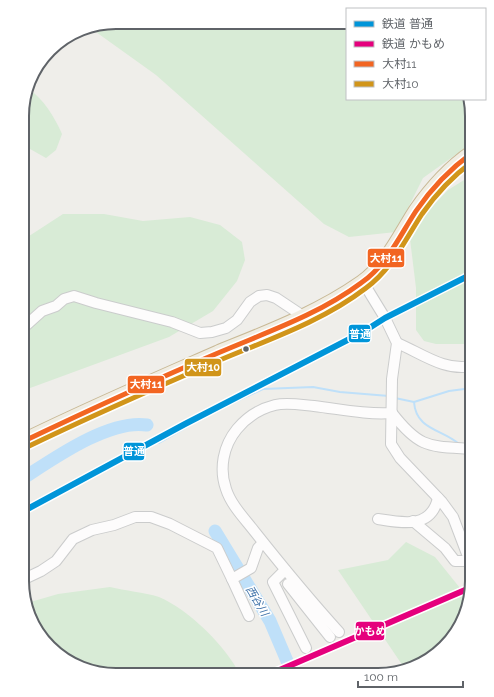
<svg xmlns="http://www.w3.org/2000/svg" width="494" height="697" viewBox="0 0 494 697" font-family="Raleway,'Noto Sans JP',sans-serif">
<style>
.green{fill:#d8ebd6}
.lines{fill:none;stroke-linecap:round;stroke-linejoin:round}
.stream{stroke:#bfe0f9;stroke-width:2}
.river{stroke:#bfe0f9;stroke-width:13}
.minor-casing{stroke:#cbcccc;stroke-width:12}
.highway-casing{stroke:#c8b996;stroke-width:17}
.minor{stroke:#fdfcfc;stroke-width:10}
.highway{stroke:#f0ede3;stroke-width:15}
.bus-1-casing{stroke:#fff;stroke-width:8}
.bus-2-casing{stroke:#fff;stroke-width:8}
.bus-1{stroke:#f26522;stroke-width:5}
.bus-2{stroke:#d1951a;stroke-width:5}
.rail-1-casing{stroke:#fff;stroke-width:9}
.rail-2-casing{stroke:#fff;stroke-width:9}
.rail-1{stroke:#0095d9;stroke-width:6}
.rail-2{stroke:#e5007d;stroke-width:6}
.bus-dot{fill:#5f6368;stroke:#fff;stroke-width:1.5}
.labels{text-anchor:middle;dominant-baseline:central;stroke-width:3;stroke-linejoin:round;paint-order:stroke}
.water-label{font-size:11px;font-style:italic;fill:#4174aa;stroke:#fff}
.rim{fill:none;stroke:#5f6368;stroke-width:2}
.line-badge{stroke:#fff;stroke-width:1.5}
.badge-label{font-size:11px;text-anchor:middle;font-weight:bold;fill:#fff}
</style>
<rect width="100%" height="100%" fill="#efeeea"/>
<g class="green">
<polygon points="347,23 347,99 468,99 472,116 472,143 423,178 396,232 349,237 324,224 156,75 89,27"/>
<path d="M28 88C44 100 54 116 62 134L56 150 46 158 23 145V104Z"/>
<polygon points="472,175 472,344 436,344 424,341 416,330 416,288 409,231 448,190"/>
<polygon points="63,214 104,214 143,221 190,217 220,225 242,242 245,260 237,281 213,311 169,337 22,391 23,240"/>
<polygon points="406,542 435,557 468,598 456,633 419,665 405,669 338,570 388,560"/>
<path d="M110 587C125 591 144 592 159 597 188 609 227 647 240 675L104 674 59 656 32 622 27 603 58 594Z"/>
</g>
<g class="lines">
<g class="stream">
<polyline points="395,398 414,402 449,391 472,388"/>
<path d="M414 402C416 430 442 429 459 444"/>
<polyline points="159,443 215,411 263,389 313,387 340,392 389,396"/>
<polyline points="466,452 472,463"/>
</g>
<g class="river">
<path d="M22 479C53 459 109 419 147 425"/>
<polyline points="215,531 270,621 293,675"/>
</g>
<g class="minor-casing">
<g id="minor">
<polyline points="363,282 385,318 397,343 392,379 391,444 400,458 442,502 453,517 472,567"/>
<polyline points="22,329 42,311 56,306 64,299 74,296 96,303 172,322 200,333 212,332 226,328 237,320 250,302 259,296 267,295 276,298 303,316"/>
<path d="M397 343C421 353 445 372 472 366"/>
<path d="M392 413C420 449 429 446 472 449"/>
<path d="M378 519C403 523 431 529 438 498"/>
<polyline points="413,521 445,548 455,561 470,561"/>
<polyline points="285,570 273,582 306,648"/>
<polyline points="22,580 41,571 56,561 73,539 92,530 114,525 135,517 151,517 170,524 217,548 232,579"/>
<polyline points="288,584 330,637"/>
<polyline points="249,616 232,579 251,568 258,548 263,543"/>
<path d="M339 632C310 600 282 566 255 532 245 519 231 505 226 489 219 469 223 446 237 429 247 417 259 409 275 405 287 402 302 405 314 406 340 409 366 415 392 413"/>
</g>
</g>
<g class="highway-casing">
<path id="highway" d="M22 442C87 410 152 382 218 353 267 333 318 314 362 283 387 265 400 236 416 211 432 188 449 169 472 153"/>
</g>
<use href="#minor" class="minor"/>
<use href="#highway" class="highway"/>
<g class="bus-1-casing">
<path id="bus-1" d="M22 442C87 411 152 381 218 353 267 332 318 315 361 283 387 265 399 237 416 211 431 189 450 169 472 153"/>
</g>
<g class="bus-2-casing">
<path id="bus-2" d="M25 448C89 417 155 388 220 360 270 339 323 321 366 288 392 269 405 240 422 214 436 194 453 176 472 162"/>
</g>
<use href="#bus-1" class="bus-1"/>
<use href="#bus-2" class="bus-2"/>
<g class="rail-1-casing">
<polyline id="rail-1" points="22,512 185,424 363,332 385,318 472,274"/>
</g>
<g class="rail-2-casing">
<polyline id="rail-2" points="268,675 472,587"/>
</g>
<use href="#rail-1" class="rail-1"/>
<use href="#rail-2" class="rail-2"/>
</g>
<circle class="bus-dot" cx="246" cy="349" r="3.5"/>
<g class="labels">
<g class="water-label">
<text transform="translate(257 601) rotate(59)">西谷川</text>
</g>
</g>
<path d="M0 0H494V697H0ZM116 29H378A87 87 0 0 1 465 116V581A87 87 0 0 1 378 668H116A87 87 0 0 1 29 581V116A87 87 0 0 1 116 29Z" fill="#fff" fill-rule="evenodd"/>
<path class="rim" d="M116 29H378A87 87 0 0 1 465 116V581A87 87 0 0 1 378 668H116A87 87 0 0 1 29 581V116A87 87 0 0 1 116 29Z"/>
<g class="line-badge">
<rect x="367" y="248" width="38" height="20" rx="4" fill="#f26522"/>
<rect x="348" y="324" width="23" height="19" rx="4" fill="#0095d9"/>
<rect x="184" y="358" width="38" height="19" rx="4" fill="#d1951a"/>
<rect x="127" y="375" width="38" height="19" rx="4" fill="#f26522"/>
<rect x="123" y="442" width="22" height="19" rx="4" fill="#0095d9"/>
<rect x="355" y="621" width="30" height="20" rx="4" fill="#e5007d"/>
</g>
<g class="badge-label">
<text x="386" y="262">大村11</text>
<text x="360" y="338">普通</text>
<text x="203" y="371">大村10</text>
<text x="146" y="388">大村11</text>
<text x="134" y="455">普通</text>
<text x="370" y="635">かもめ</text>
</g>
<rect x="346" y="8" width="140" height="92" fill="#ffffff" stroke="#bfc1c3"/>
<rect x="354" y="21" width="20" height="6" fill="#0095d9" stroke="#bfc1c3"/>
<text x="382" y="28" font-size="12" fill="#5f6368">鉄道 普通</text>
<rect x="354" y="41" width="20" height="6" fill="#e5007d" stroke="#bfc1c3"/>
<text x="382" y="48" font-size="12" fill="#5f6368">鉄道 かもめ</text>
<rect x="354" y="61" width="20" height="6" fill="#f26522" stroke="#bfc1c3"/>
<text x="382" y="68" font-size="12" fill="#5f6368">大村11</text>
<rect x="354" y="81" width="20" height="6" fill="#d1951a" stroke="#bfc1c3"/>
<text x="382" y="88" font-size="12" fill="#5f6368">大村10</text>
<path d="M358 681v6h105v-6" fill="none" stroke="#5f6368" stroke-width="2"/>
<text x="364" y="681" font-size="12" fill="#5f6368" stroke="#ffffff" stroke-width="3" paint-order="stroke">100 m</text>
</svg>
